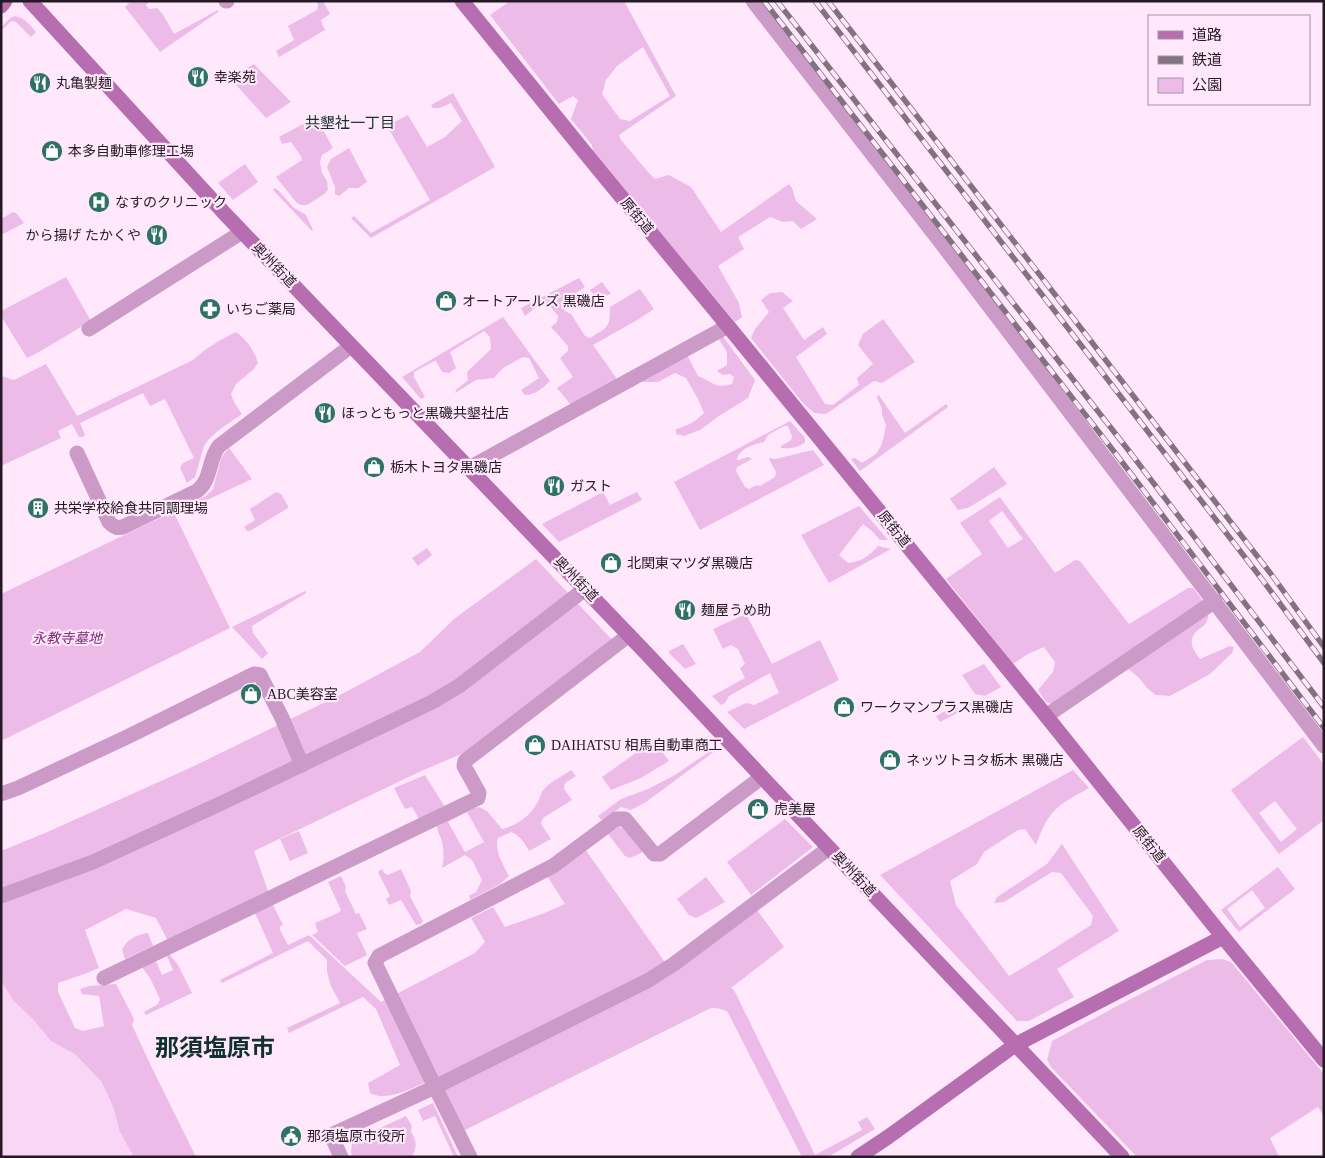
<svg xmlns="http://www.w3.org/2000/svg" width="1325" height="1158" viewBox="0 0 1325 1158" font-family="'Times New Roman','Noto Sans JP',serif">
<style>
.built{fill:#fad6f6}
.green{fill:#edbbe8;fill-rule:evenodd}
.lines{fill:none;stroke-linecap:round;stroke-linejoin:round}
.street{stroke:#cb9ac6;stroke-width:15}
.secondary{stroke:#b66eb1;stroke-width:15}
.rail-casing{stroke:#837381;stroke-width:5.5}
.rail{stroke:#ffe7fc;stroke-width:4;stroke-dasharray:11;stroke-linecap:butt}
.labels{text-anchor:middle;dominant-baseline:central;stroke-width:4.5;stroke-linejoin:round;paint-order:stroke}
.poi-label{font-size:14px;fill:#241a23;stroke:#ffe7fc;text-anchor:start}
.street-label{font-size:14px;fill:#241a23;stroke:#ffe7fc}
.park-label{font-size:14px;font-style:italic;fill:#832c7f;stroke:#ffe7fc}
.neighbourhood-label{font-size:15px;fill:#12332d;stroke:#ffe7fc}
.town-label{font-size:24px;font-weight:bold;fill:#12332d;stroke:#ffe7fc}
</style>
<rect width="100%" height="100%" fill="#ffe7fc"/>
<polygon class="built" points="1,906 58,1033 190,1157 1,1157"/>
<g class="green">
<polygon points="131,1 150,1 146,5 149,9 157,8 162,13 174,34 218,10 218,12 160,52 125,7"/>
<polygon points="316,1 323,1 330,14 321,20 322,24 325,30 279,57 276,51 294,40 288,26 317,10 318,5"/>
<path d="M510 1H624L676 96 619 135 621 140 648 172 655 179 669 175 691 187 721 232 789 184 792 188 796 201 817 219 801 229 793 221 783 222 770 217 738 237 744 249 718 266 739 303 742 317 735 322 593 152 592 145 571 119 578 100 573 96 559 104 490 15ZM643 47 670 96 630 121 620 119 602 94 606 80 617 66Z"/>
<path d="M15 16C25 18 30 25 36 32L31 37 16 22 11 21 1 31V28L10 18Z"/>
<polygon points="254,64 291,102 266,118 230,78"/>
<polygon points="453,93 495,167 371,238 351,218 354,216 371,233 430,200 387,126 408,115 427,147 445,137 462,121 451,103 440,108 433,108 431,105"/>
<polygon points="316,117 333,148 322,155 320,162 322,173 327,181 328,190 323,195 307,205 301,205 296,202 276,177 302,160 301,156 291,142 282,144 279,137"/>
<polygon points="349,148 367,182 358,188 349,188 339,196 335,194 335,187 327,167 331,159"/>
<polygon points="245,164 258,182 233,200 218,183"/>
<polygon points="275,188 279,191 294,208 306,215 313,230 312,231 273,190"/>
<polygon points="13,212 17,214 24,223 1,235 1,219"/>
<polygon points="66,277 91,321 39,352 27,358 1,316 1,311"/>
<path d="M579 278 585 287 560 303 565 311 571 314 585 336 590 338C608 327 610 328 610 307L640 289 654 309 639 319 593 345 617 379 571 405 557 388 573 377 560 358 568 351V346L551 327 557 322 558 316 549 305 541 303 525 316 521 308Z"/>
<polygon points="602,282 611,294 597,299 590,290"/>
<polygon points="782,292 793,301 783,308 804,340 823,327 827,334 796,357 825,404 833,405 859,385 857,378 873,364 858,345 863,334 883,319 915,362 882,383 874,381 826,414 814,413 802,402 751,338 755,329 769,312 761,300 770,293"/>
<path d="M503 317 550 381C543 388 535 395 525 395L521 390 539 378 529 358 523 357 503 368 494 378 476 380 455 393 456 390 468 380 467 372 491 349 490 337 484 331 450 352 456 368 449 373 442 372 436 361H434L414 372V377L425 397 421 399 402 377Z"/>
<path d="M236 332C247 340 254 350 258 363L254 369 236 384 231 394 234 402 242 414C230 423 208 435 203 449 200 458 198 468 195 477L187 483 180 468 183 463 194 458 165 399 150 406 143 393 80 423 85 435 83 437H79L72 424 58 431 61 438 1 466V376L14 380 46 364 77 416 193 360C206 348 221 339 236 332Z"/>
<path d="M721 334 755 380 748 398 719 416 700 430 684 436 676 434V429C688 426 696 421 704 413L698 399 686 378 675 373 658 382H643L639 378 686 353 698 376C714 382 713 389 732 384L734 377 730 374 723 375 718 372 717 371 727 365V352L717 336Z"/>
<polygon points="878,394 905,433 946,404 948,407 860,471 851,459 855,458 862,463 876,454 881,446 884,436 886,425 882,414 882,409 877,398"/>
<path d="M790 421 805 438V442C799 448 789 449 781 448V446L791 440 792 436 788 426H784L768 435 764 442C755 444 739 448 737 460H739L748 457 752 459 737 467 736 471 745 487 749 489 757 485 760 486 775 477 776 472 769 459 770 458 775 459 813 450 824 465 700 530 674 482Z"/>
<polygon points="229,448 252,479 175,515 230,628 1,741 1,594 206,496 213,489 221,458"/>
<polygon points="994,467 1007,484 968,508 958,510 950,499"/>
<polygon points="276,492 281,494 288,506 288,508 250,531 247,531 244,527 255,520 250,509"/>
<polygon points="603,492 610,505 637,492 642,500 559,542 542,524"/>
<path d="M1000 497 1055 573 1075 560 1080 561 1129 624 1188 588H1193C1200 597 1213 611 1206 623 1204 626 1199 629 1197 631 1187 640 1193 650 1200 659L1230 646 1234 647 1232 653 1210 674 1170 696 1156 695 1148 689 1139 678 1126 667 1054 705 1046 702 1038 690 1053 672 1055 662 1044 647 1028 654 1013 664 946 579 982 554 960 523ZM1002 511 1023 539 1008 548 989 521Z"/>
<path d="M859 506 888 540H880L872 531 863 524 839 555 848 563C862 561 868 557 878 546L891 549 829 583 801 535Z"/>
<polygon points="427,548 432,555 418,566 412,558"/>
<polygon points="536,559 615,643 473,749 419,772 254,851 269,894 168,941 156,918 126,909 85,930 99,968 87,973 58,983 58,992 75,1028 83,1031 104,1026 99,996 82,994 80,989 89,986 116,984 134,1019 132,1025 152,1068 196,1157 134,1157 120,1132 113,1106 101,1081 75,1054 51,1041 33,1019 14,1001 1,981 1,851 45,833 192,767 340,695 420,652 454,619"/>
<polygon points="305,591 306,593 252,626 253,633 268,653 262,659 232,627"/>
<polygon points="746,614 772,664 820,640 839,680 744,729 727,712 746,703 754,705 779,693 770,673 729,696 725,703 721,705 712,696 745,678 740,668 745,664 738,649 731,645 723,649 713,629"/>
<polygon points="683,644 696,664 685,669 669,653 669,651"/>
<polygon points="984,664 1001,687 985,696 975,694 962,675"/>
<polygon points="974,700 976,703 940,722 936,716 955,706 959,709"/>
<path d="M1303 737 1324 765V820L1279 854 1231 790ZM1275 801 1297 829 1281 842 1259 813Z"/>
<polygon points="654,740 669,761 641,778 611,790 602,777"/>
<polygon points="713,749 715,751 646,802 631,810 621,807 602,821 598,816 621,799 648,789 675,775"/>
<path d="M571 770 576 776 565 783 564 789 572 800 543 818 541 824 551 839 529 851C525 843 519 835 511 832L498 838C494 851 503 864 509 876L500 884 470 900 469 896 476 892 482 880 472 860 465 855 442 868C444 859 444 851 442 842 441 836 437 832 437 826L469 809 479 807 487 811 502 829C515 826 529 817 536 805 540 800 540 793 545 788 552 781 563 776 571 770ZM467 812 484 842 465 852 448 822Z"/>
<path d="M1073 770 1089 788C1077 795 1062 802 1053 812 1045 821 1040 834 1036 845L1025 829 1018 830 984 852 977 864 950 881 956 905 1009 976 1041 957 1091 925 1093 916 1061 873 1052 872 1004 902 994 903 997 897 1047 864 1062 844 1119 931 1057 969 1074 997 1029 1021H1017L880 875Z"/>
<polygon points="425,775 445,807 419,819 412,807 405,809 394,788"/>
<polygon points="785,819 813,847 751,895 727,862"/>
<polygon points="618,827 625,828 645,851 630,858 625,856 608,834"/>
<polygon points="299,831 308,853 290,861 280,839"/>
<path d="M585 849 672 972 757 910 784 947 731 988 734 990 815 1155 862 1130 858 1122 867 1117 875 1129 828 1157H802L727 1011C713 1006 711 1007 699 1014L463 1131 426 1082C410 1089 387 1102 370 1093L368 1083 400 1065 376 1009 363 997 289 1033 287 1028 340 1003 330 984 327 971V960L308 941 222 983 220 980 273 953 255 913 273 905 283 925 280 926V930L288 945 309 935 381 1002 475 953 485 942 471 918 493 907 505 927 542 914 565 904 547 876Z"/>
<path d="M1278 867 1295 889 1239 932 1221 910ZM1252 890 1265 908 1240 927 1227 909Z"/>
<polygon points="382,869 384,873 388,875 401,869 411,891 410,896 423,921 421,924 416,925 401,900 389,905 386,899 390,896 378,872"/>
<polygon points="341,876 346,887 345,891 356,914 359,913 367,929 357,933 367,955 345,966 312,935 318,932 315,923 338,913 341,910 328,882"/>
<polygon points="706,877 725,902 696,918 689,915 677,899"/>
<path d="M148 933 153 946 125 959 122 950C127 939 136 935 148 933Z"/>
<path d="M169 954 178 965 192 993 146 1015 144 1012 158 1004 160 999 150 978 142 967ZM167 956 173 970 162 975 156 961Z"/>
<polygon points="1222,959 1231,962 1324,1074 1324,1116 1318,1107 1270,1138 1279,1157 1137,1157 1051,1067 1047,1060 1052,1041 1119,1005 1207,960"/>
<polygon points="433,1103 458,1157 454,1157 435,1116 423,1121 418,1110"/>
<path d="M406 1116 412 1126 411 1132C417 1141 417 1147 412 1157H353L351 1153 352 1141Z"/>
</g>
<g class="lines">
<g class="street">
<polyline points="226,1 227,1"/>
<polyline points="753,1 942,244 1324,746"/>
<polyline points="89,329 242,232"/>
<path d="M77 453 109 522C115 528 118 529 125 526L197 491C212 480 208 459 219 446L351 346"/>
<polyline points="469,468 728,326"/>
<polyline points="1046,716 1215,601"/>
<polyline points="762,777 660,854 654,854 625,819 616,819 553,866 379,956 375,963 435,1087 647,981 674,964 829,848"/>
<polyline points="1,794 18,788 127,737 254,674 260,675 282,718 302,765"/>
<polyline points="1,896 93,862 224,802 432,702 459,686 585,589"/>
<polyline points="104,978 478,798 479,793 464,766 465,761 629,635"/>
<polyline points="341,1157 331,1135 435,1087 470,1157"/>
</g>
<g class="secondary">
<polyline points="30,1 226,215 647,654 762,777 1122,1157"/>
<polyline points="462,1 595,165 728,326 1043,712 1223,937 1324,1060"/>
<polyline points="1,6 5,1"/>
<polyline points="858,1157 888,1137 1015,1045 1223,937"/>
</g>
<g class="rail-casing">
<g id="rail">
<polyline points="764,1 1119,458 1324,728"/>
<polyline points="777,1 1129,451 1324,707"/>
<polyline points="815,1 1261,578 1324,663"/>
<polyline points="828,1 1271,574 1324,647"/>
</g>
</g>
<use href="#rail" class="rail"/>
</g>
<defs>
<g id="restaurant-disc" transform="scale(1.125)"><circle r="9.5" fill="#2d7265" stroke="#ffe7fc"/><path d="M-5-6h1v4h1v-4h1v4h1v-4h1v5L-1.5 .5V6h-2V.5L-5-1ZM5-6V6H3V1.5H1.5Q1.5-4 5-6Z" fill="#fff"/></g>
<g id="shop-disc" transform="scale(1.125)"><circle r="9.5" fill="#2d7265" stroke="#ffe7fc"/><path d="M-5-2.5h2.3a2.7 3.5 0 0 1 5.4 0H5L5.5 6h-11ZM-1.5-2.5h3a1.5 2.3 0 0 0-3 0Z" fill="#fff"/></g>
<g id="hospital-disc" transform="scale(1.125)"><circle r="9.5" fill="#2d7265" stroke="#ffe7fc"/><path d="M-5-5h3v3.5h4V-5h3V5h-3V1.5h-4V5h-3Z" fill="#fff"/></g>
<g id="pharmacy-disc" transform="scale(1.125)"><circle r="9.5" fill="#2d7265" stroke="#ffe7fc"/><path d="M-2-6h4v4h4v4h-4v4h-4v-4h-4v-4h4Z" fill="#fff"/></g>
<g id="building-disc" transform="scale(1.125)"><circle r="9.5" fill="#2d7265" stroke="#ffe7fc"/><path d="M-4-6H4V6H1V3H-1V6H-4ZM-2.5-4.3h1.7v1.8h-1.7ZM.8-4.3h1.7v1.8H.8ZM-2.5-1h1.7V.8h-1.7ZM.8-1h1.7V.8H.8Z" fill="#fff"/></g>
<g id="civic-disc" transform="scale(1.125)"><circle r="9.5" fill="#2d7265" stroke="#ffe7fc"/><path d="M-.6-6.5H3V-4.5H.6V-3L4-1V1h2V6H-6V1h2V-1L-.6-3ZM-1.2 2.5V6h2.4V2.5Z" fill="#fff"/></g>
</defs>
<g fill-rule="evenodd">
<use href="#restaurant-disc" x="198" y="77"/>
<use href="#restaurant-disc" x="40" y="83"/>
<use href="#shop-disc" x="52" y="151"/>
<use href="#hospital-disc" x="99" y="202"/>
<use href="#restaurant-disc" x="157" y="235"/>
<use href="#shop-disc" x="446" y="301"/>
<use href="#pharmacy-disc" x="210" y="309"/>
<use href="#restaurant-disc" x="325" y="413"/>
<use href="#shop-disc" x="374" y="467"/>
<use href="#restaurant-disc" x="554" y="486"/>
<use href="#building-disc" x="38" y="508"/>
<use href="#shop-disc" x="611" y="563"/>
<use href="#restaurant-disc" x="685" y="610"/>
<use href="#shop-disc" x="251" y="694"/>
<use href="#shop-disc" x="844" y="707"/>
<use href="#shop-disc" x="535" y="745"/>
<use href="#shop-disc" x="890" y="760"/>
<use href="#shop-disc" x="758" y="809"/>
<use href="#civic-disc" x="291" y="1136"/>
</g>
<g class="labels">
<g class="poi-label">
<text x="214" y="77">幸楽苑</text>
<text x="56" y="83">丸亀製麺</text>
<text x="68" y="151">本多自動車修理工場</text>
<text x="115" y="202">なすのクリニック</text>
<text x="141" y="235" text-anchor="end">から揚げ たかくや</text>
<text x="462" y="301">オートアールズ 黒磯店</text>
<text x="226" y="309">いちご薬局</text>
<text x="341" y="413">ほっともっと黒磯共墾社店</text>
<text x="390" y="467">栃木トヨタ黒磯店</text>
<text x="570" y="486">ガスト</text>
<text x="54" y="508">共栄学校給食共同調理場</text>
<text x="627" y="563">北関東マツダ黒磯店</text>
<text x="701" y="610">麺屋うめ助</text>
<text x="267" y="694">ABC美容室</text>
<text x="860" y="707">ワークマンプラス黒磯店</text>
<text x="551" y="745">DAIHATSU 相馬自動車商工</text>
<text x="906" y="760">ネッツトヨタ栃木 黒磯店</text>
<text x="774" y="809">虎美屋</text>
<text x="307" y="1136">那須塩原市役所</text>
</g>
<g class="street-label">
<text transform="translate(637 216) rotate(50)">原街道</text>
<text transform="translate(274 265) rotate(46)">奥州街道</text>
<text transform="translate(894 529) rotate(51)">原街道</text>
<text transform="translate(576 579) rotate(46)">奥州街道</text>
<text transform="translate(1149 844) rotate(51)">原街道</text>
<text transform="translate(854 874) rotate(47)">奥州街道</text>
</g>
<g class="park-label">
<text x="67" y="638">永教寺墓地</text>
</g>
<g class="neighbourhood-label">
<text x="350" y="123">共墾社一丁目</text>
</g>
<g class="town-label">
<text x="215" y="1048">那須塩原市</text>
</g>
</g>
<rect width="1325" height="1158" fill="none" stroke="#241a23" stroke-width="5"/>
<rect x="1148" y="15" width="162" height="90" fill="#ffe7fc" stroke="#a795a5"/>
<rect x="1158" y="31" width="25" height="8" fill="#b66eb1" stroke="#a795a5"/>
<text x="1192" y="40" font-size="15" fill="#241a23">道路</text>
<rect x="1158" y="56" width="25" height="8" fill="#837381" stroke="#a795a5"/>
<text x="1192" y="65" font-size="15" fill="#241a23">鉄道</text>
<rect x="1158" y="78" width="25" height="15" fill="#edbbe8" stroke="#a795a5"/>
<text x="1192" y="90" font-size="15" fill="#241a23">公園</text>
</svg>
